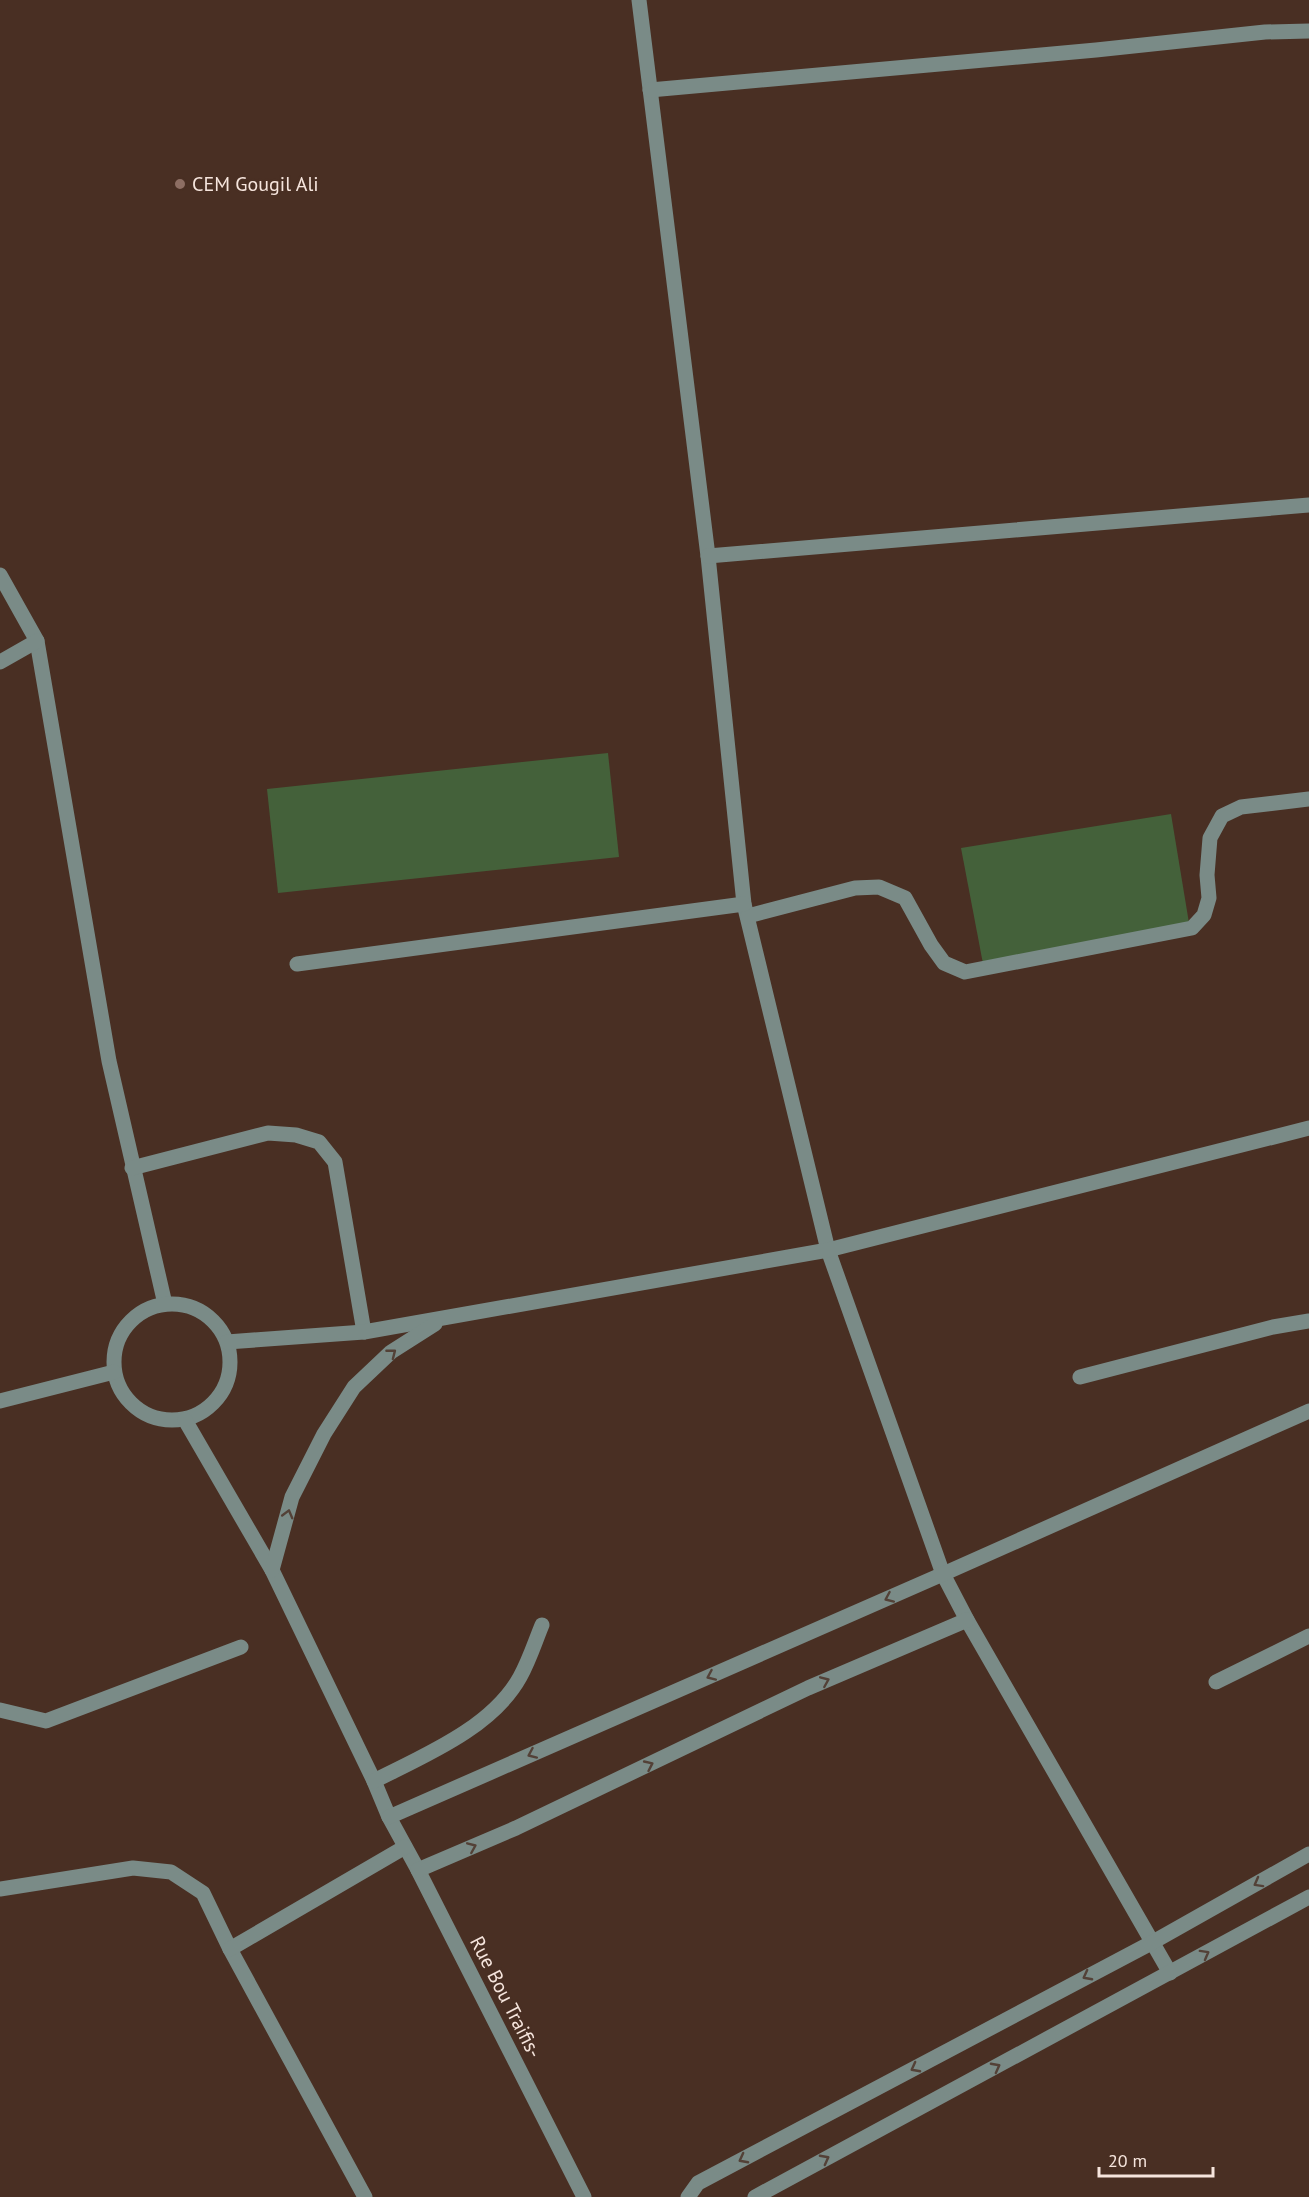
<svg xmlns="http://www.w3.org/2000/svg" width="1309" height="2197" viewBox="0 0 1309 2197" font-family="'PT Sans',sans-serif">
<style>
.green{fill:#44613a}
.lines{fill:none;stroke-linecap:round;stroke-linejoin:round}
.minor{stroke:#7a8b87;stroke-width:15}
.oneway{stroke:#534137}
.education-dot{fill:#8d6e63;stroke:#492f23;stroke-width:2}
.labels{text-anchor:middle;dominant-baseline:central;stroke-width:4.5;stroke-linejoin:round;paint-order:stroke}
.poi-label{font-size:20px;fill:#f6e5dd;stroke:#492f23;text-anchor:start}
.street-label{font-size:20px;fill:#f6e5dd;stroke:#492f23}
</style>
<rect width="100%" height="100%" fill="#492f23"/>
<g class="green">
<polygon points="608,753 619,857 278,893 267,789"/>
<polygon points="1171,814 1189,923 984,969 961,848"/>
</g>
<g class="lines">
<g class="minor">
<polyline points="639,0 708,556 744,904 828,1250 943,1574 967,1620 1170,1973"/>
<polyline points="650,90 1096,50 1265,32 1309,31"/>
<polyline points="708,556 1309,505"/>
<polyline points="0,575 37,641 109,1061 165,1304"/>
<polyline points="0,662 37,641"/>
<polyline points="748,916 855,888 879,887 905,898 931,945 944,963 965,972 1192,928 1204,915 1209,898 1207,875 1210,838 1222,816 1241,807 1309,799"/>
<polyline points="297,964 744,904"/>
<polyline points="132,1168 268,1133 296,1135 319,1142 335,1162 364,1332"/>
<circle cx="172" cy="1362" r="58"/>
<polyline points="227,1342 364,1332 828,1250 1309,1128"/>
<polyline points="1080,1377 1273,1327 1309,1321"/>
<polyline points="0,1401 114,1372"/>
<polyline points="185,1420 272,1570 374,1781 389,1817 418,1870 584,2197"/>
<polyline points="272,1570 292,1497 324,1434 354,1387 391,1352 435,1324"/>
<polyline points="1216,1682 1309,1636"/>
<polyline points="0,1710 46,1721 241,1647"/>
<path d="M374 1781C423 1756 492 1728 520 1677 529 1661 535 1642 542 1625"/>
<polyline points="389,1817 943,1574 1309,1411"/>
<polyline points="418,1870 516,1828 808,1688 967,1620"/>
<polyline points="0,1889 133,1868 171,1872 203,1893 230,1949 365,2197"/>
<polyline points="230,1949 405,1847"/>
<polyline points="688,2197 698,2183 1153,1942 1309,1854"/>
<polyline points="755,2197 1309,1897"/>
</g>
</g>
<defs><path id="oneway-chevron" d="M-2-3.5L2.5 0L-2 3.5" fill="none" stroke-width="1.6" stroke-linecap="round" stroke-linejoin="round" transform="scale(1.5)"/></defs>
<g class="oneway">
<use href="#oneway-chevron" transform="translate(392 1353) rotate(-38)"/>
<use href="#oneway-chevron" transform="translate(288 1514) rotate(-75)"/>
<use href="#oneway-chevron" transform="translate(889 1598) rotate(156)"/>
<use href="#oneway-chevron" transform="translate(711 1676) rotate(156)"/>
<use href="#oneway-chevron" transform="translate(825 1681) rotate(-23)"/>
<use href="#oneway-chevron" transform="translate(532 1754) rotate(156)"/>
<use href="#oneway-chevron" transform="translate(649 1765) rotate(-25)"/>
<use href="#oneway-chevron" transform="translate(472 1847) rotate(-23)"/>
<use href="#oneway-chevron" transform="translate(1258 1883) rotate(151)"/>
<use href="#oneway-chevron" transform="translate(1205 1954) rotate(-29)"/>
<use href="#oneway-chevron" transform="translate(1087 1976) rotate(152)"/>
<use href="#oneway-chevron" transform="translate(996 2067) rotate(-28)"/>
<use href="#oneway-chevron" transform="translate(915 2068) rotate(152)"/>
<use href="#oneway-chevron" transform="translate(743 2159) rotate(152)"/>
<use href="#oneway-chevron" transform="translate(825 2159) rotate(-28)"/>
</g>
<circle class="education-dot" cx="180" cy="184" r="6"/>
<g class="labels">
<g class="poi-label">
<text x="192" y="184">CEM Gougil Ali</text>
</g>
<g class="street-label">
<text transform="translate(506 1997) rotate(63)">Rue Bou Traifis-</text>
</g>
</g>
<path d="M1099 2167v9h114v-9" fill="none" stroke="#f6e5dd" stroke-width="3"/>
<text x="1108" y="2167" font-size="18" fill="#f6e5dd" stroke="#492f23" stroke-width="4.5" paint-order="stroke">20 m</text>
</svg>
